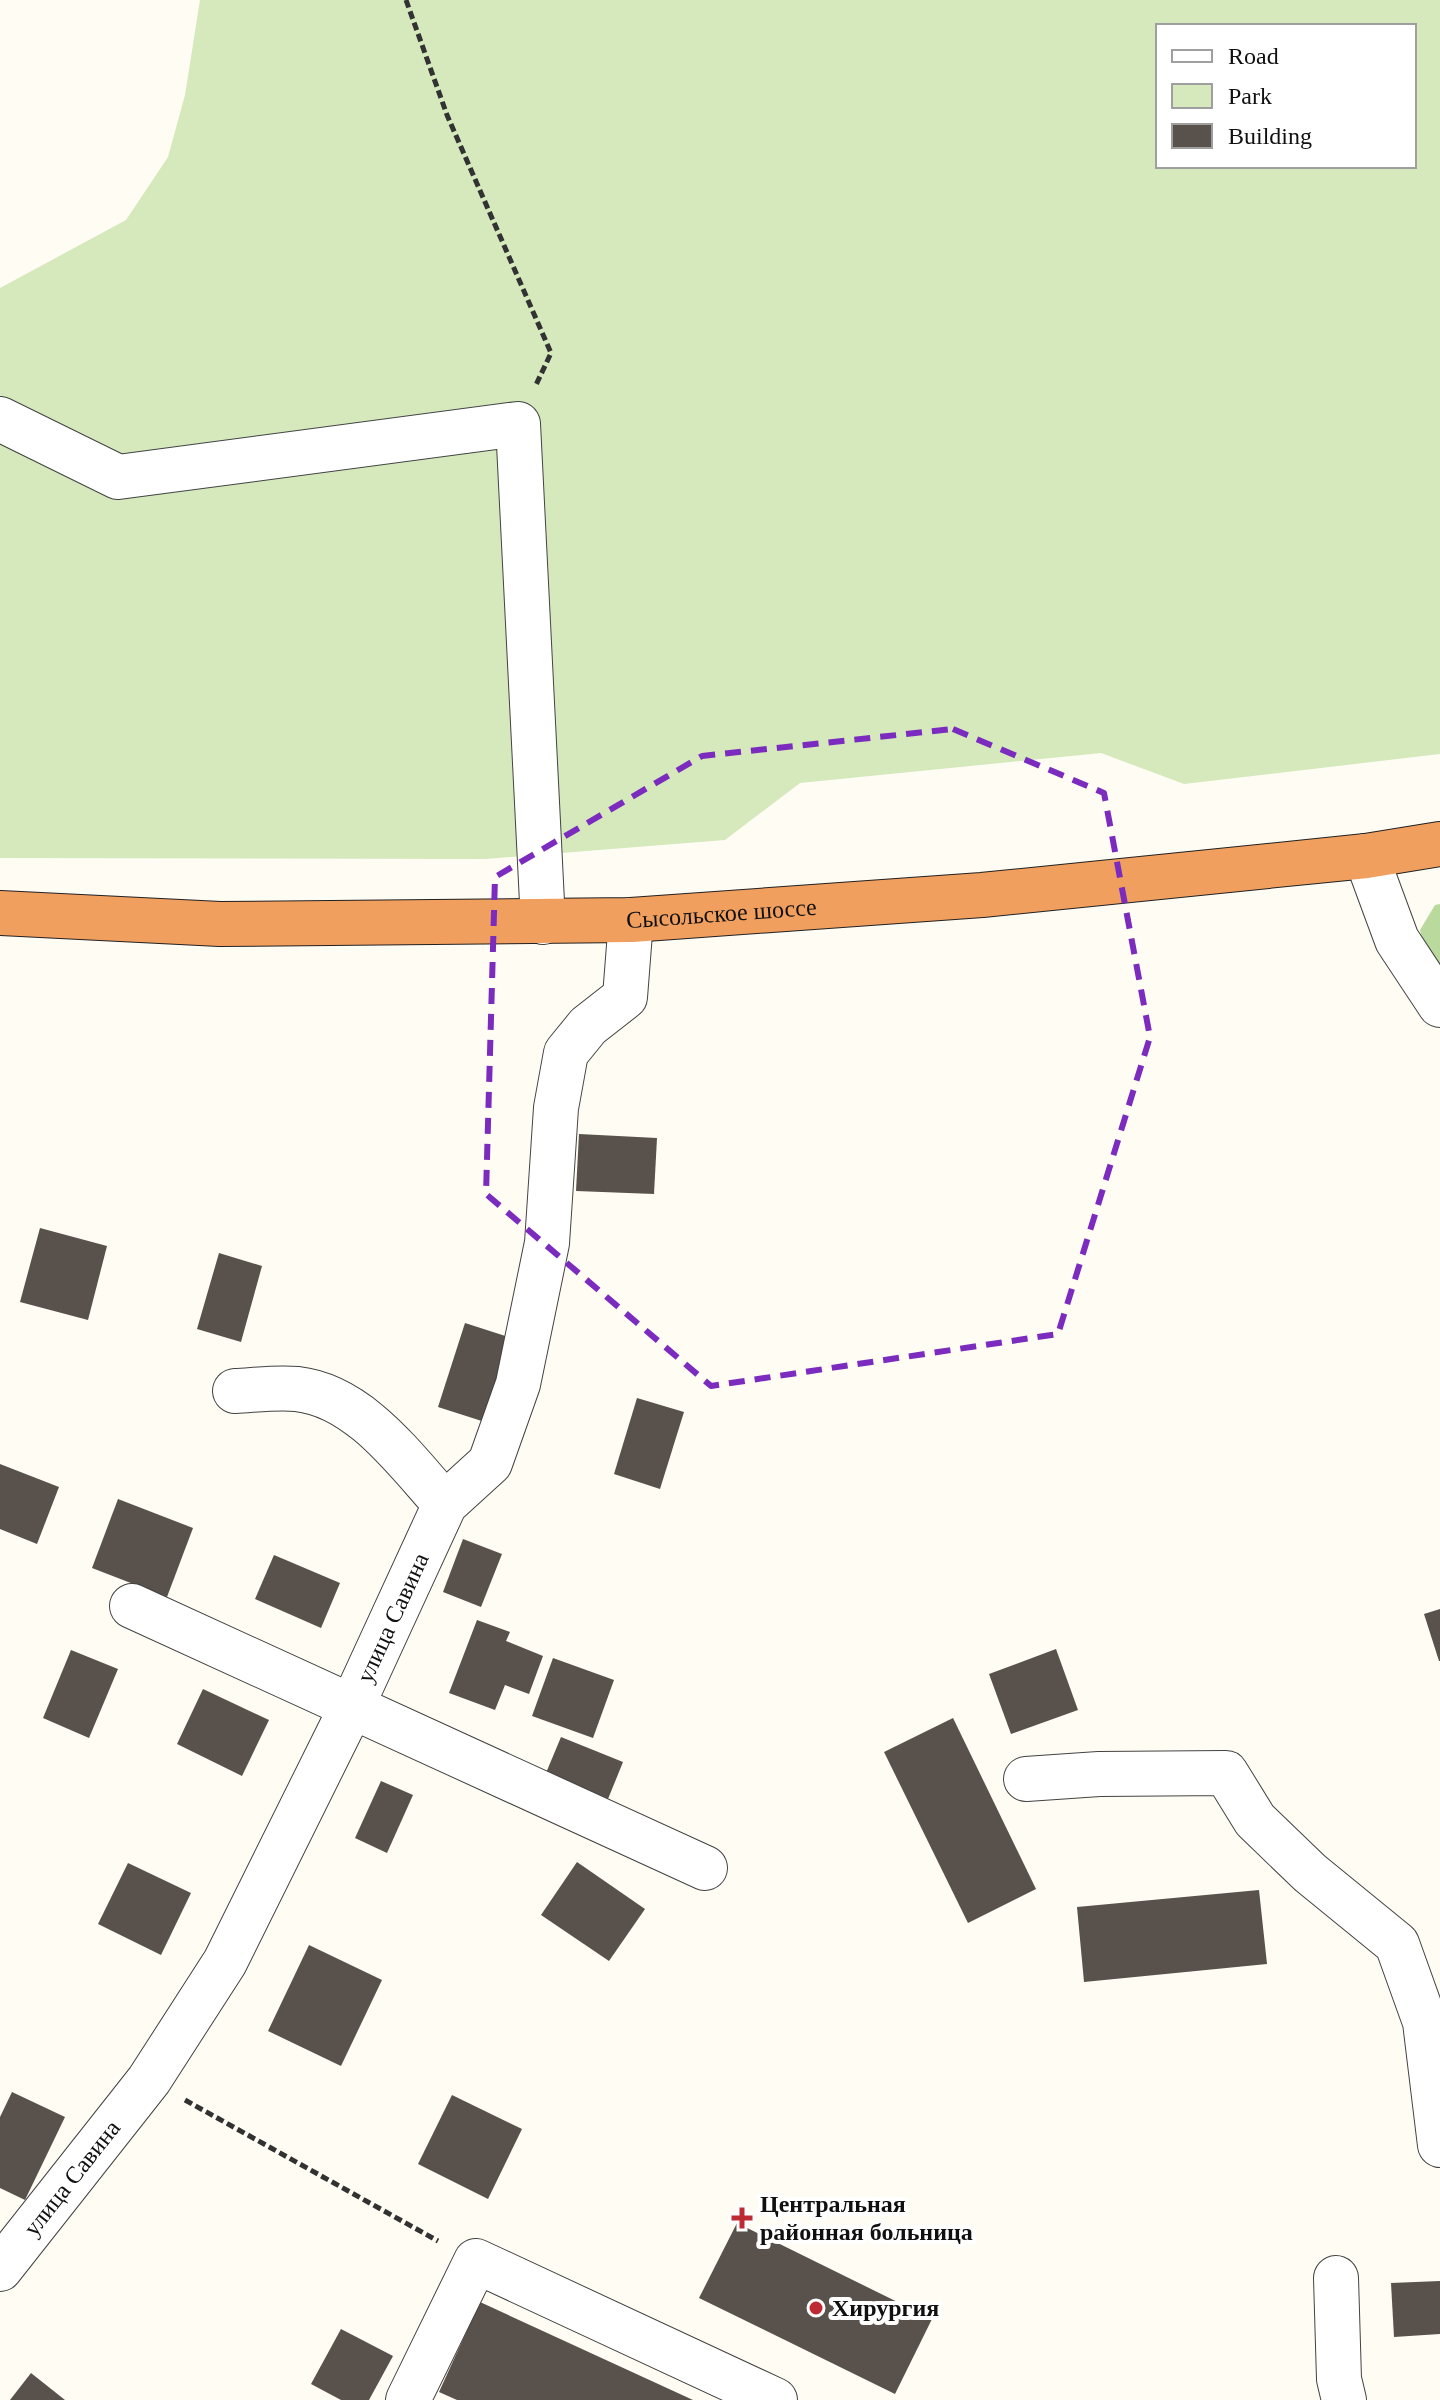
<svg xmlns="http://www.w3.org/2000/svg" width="1440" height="2400" viewBox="0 0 1440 2400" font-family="Georgia,serif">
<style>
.green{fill:#d5e9bd;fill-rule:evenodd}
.forest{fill:#b9da9c}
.building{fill:#59514c}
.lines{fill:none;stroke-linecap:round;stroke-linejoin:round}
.minor-casing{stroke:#434343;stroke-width:46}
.highway-casing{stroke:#212121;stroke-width:46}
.path{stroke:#323232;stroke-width:5;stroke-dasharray:8 4;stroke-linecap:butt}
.minor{stroke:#fff;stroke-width:44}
.highway{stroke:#f09f5f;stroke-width:44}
.marked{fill:none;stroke:#7b2cbf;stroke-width:6;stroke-dasharray:16 10;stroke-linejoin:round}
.poi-dot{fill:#be2a34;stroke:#fff;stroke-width:3}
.labels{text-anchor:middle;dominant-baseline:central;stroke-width:8;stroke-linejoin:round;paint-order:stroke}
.street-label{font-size:24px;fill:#101010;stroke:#fff}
.poi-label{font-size:24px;font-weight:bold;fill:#101010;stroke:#fff;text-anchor:start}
</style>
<rect width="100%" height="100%" fill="#fffcf3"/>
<path class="green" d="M200 0H1440V754L1184 784 1101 753 800 783 725 840 486 859 0 858V288L126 220 168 157 185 95ZM1158 26H1414V166H1158Z"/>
<polygon class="forest" points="1440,904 1440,982 1428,966 1420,930 1435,905"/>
<g class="building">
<polygon points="579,1134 657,1138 654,1194 576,1191"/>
<polygon points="40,1228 107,1246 88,1320 20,1302"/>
<polygon points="219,1253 262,1266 241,1342 197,1329"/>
<polygon points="465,1323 515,1339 488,1423 438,1407"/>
<polygon points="637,1398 684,1412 660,1489 614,1474"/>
<polygon points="0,1464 59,1487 37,1544 0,1529"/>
<polygon points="118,1499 193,1528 167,1597 92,1568"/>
<polygon points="463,1539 502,1554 481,1607 443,1592"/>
<polygon points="274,1555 340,1583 321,1628 255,1599"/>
<polygon points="1440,1609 1440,1661 1439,1661 1424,1614"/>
<polygon points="477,1620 510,1632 506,1641 543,1656 529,1694 505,1685 495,1710 449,1693"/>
<polygon points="1056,1649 1078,1710 1011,1734 989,1674"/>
<polygon points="71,1650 118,1669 89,1738 43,1718"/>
<polygon points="553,1658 614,1680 593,1738 532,1716"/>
<polygon points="203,1689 269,1720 242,1776 177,1744"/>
<polygon points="953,1718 1036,1889 968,1923 884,1752"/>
<polygon points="561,1737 623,1762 608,1799 546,1773"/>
<polygon points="381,1781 413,1795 387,1853 355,1838"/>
<polygon points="577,1862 645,1909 609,1961 541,1915"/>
<polygon points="128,1863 191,1893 161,1955 98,1924"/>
<polygon points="1259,1890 1267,1964 1084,1982 1077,1907"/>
<polygon points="309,1945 382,1980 341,2066 268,2031"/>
<polygon points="12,2092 65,2117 25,2200 0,2188 0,2117"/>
<polygon points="452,2095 522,2129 488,2199 418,2164"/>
<polygon points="737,2223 932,2319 895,2394 699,2298"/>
<polygon points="1440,2281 1440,2334 1394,2337 1391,2283"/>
<polygon points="480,2302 693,2400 457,2400 439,2392"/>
<polygon points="341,2329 393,2356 369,2400 341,2400 311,2384"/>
<polygon points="31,2373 65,2400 10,2400"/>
</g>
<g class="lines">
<g class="minor-casing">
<g id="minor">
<polyline points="0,419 118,477 518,424 543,922"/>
<polyline points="1366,856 1397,940 1440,1005"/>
<path d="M235 1391C255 1390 277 1387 297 1389 360 1396 405 1460 445 1504"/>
<polyline points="132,1606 705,1868"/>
<polyline points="1026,1779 1099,1774 1226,1773 1255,1820 1310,1873 1397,1944 1425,2022 1440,2145"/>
<path id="s1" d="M0 2269 149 2080 225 1962 353 1704 445 1504 490 1463 518 1384 547 1243 556 1108 566 1053 588 1026 625 997 631 920"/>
<polyline points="1336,2278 1339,2379 1344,2400"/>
<polyline points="408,2400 476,2261 775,2400"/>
</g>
</g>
<g class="highway-casing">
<g id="highway">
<path id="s2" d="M0 913 220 924 631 920 982 895 1366 856 1440 844"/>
</g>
</g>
<g class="path">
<polyline points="406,0 447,115 551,353 535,387"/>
<polyline points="185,2100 438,2241"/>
</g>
<use href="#minor" class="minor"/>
<use href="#highway" class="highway"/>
</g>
<path class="marked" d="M953 729 1104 793 1150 1037 1058 1334 711 1386 486 1194 495 877 702 756Z"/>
<g class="poi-dot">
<path d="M738 2206h8v8h8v8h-8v8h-8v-8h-8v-8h8z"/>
<circle cx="816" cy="2308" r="8"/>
</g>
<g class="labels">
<g class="street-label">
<text stroke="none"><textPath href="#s2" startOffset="722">Сысольское шоссе</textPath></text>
<text stroke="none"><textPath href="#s1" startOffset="764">улица Савина</textPath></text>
<text stroke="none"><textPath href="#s1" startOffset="116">улица Савина</textPath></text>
</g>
<g class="poi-label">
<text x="760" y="2204">Центральная<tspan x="760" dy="28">районная больница</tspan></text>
<text x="832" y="2308">Хирургия</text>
</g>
</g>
<rect x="1156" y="24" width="260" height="144" fill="#ffffff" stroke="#9f9f9f" stroke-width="2"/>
<rect x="1172" y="50" width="40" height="12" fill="#ffffff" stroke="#9f9f9f" stroke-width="2"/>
<text x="1228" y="64" font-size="24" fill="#101010">Road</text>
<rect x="1172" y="84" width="40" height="24" fill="#d5e9bd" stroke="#9f9f9f" stroke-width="2"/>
<text x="1228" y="104" font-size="24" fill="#101010">Park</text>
<rect x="1172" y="124" width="40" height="24" fill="#59514c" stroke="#9f9f9f" stroke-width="2"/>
<text x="1228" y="144" font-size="24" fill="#101010">Building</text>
</svg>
